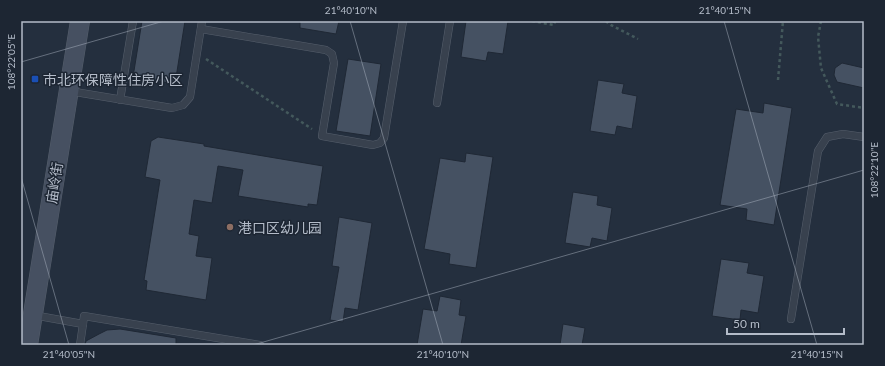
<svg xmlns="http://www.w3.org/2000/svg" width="885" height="366" viewBox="0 0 885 366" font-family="Lato,'Noto Sans SC',sans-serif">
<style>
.building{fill:#455162;stroke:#1f2835}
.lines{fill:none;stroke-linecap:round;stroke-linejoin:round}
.lane-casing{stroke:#565f6c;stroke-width:8}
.secondary-casing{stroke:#565f6c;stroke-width:20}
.path{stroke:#44595c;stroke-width:2.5;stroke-dasharray:3 3;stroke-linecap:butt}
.lane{stroke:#38414e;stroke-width:7}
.secondary{stroke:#465061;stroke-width:19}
.ticks{fill:none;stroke:#b4bcc9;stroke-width:1;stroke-opacity:0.45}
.transit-dot{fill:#1a4fb4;stroke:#1d2633;stroke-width:1.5}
.education-dot{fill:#8d6e63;stroke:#1d2633;stroke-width:1.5}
.labels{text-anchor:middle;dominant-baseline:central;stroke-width:3;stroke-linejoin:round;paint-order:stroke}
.poi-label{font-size:14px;fill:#b4bcc9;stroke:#1d2633;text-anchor:start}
.street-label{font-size:14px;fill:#b4bcc9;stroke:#1d2633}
.neatline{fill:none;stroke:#b4bcc9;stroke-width:1.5}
.ticks-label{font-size:10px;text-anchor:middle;fill:#b4bcc9}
</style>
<rect width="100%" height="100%" fill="#242f3e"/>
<g class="building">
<polygon points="142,21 185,21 175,84 133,77"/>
<polygon points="300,21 339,21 336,34 300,28"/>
<polygon points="466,21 508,21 503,54 488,52 486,61 461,57"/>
<polygon points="348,59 381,64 370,136 336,131"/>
<polygon points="842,63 864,68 864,88 837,82 834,75 835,68"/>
<polygon points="598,80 624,84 622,93 637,96 632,129 617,126 615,135 590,131"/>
<polygon points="764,103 792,108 774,225 746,220 747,209 720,205 736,109 763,113"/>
<polygon points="158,137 204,144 204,146 323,166 317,205 308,204 308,207 238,196 243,170 218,166 212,203 194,200 189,234 199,236 196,256 212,258 206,300 146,290 147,281 144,280 160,180 145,177 151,141"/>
<polygon points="466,153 493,157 476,268 449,264 450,254 424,249 440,158 465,162"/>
<polygon points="573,192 598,196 597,205 612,208 607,241 592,238 590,247 565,243"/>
<polygon points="339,217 372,223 358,310 345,308 343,322 330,320 339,267 332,266"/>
<polygon points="721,259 749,263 747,273 764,276 758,313 741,310 740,320 712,316"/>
<polygon points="440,296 461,300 459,315 466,316 461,345 417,345 423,309 437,311"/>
<polygon points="563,324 585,328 582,345 560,345"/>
<polygon points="120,329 176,338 176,345 85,345 86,341 99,334 107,330"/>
</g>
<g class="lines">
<g class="lane-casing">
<g id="lane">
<polyline points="201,29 326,50 332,54 334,63 322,136 373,145 380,143 384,138 403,21"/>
<polyline points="69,91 172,108 183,105 190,97 202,21"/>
<polyline points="120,100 133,21"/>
<polyline points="437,103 450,21"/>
<polyline points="33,315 83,324 80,345"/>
<polyline points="791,319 818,151 827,137 843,134 864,137"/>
<polyline points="83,324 84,316 260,345"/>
</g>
</g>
<g class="secondary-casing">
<polyline id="secondary" points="28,345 80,21"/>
</g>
<g class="path">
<polyline points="532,21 554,25 555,21"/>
<polyline points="606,21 609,24 638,39"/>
<polyline points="821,21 818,37 821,68 837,104 864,108"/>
<polyline points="206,59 312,129"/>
<polyline points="778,80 783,21"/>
</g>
<use href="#lane" class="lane"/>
<use href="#secondary" class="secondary"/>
</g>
<path class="ticks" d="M350 21 443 345M724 21 817 345M21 62 164 21M21 177 69 345M253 345 864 170"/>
<rect class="transit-dot" x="31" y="75" width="8" height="8" rx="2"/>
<circle class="education-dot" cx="230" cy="227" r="4"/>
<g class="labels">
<g class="poi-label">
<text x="43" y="79">巿北环保障性住房小区</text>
<text x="238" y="227">港口区幼儿园</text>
</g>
<g class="street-label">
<text transform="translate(54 183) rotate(-81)">庙岭街</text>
</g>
</g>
<rect width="885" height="366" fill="none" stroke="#1d2633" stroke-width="44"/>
<path d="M727 328v6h117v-6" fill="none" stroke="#b4bcc9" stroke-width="2"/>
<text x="733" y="328" font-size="12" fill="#b4bcc9" stroke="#1d2633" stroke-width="3" paint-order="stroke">50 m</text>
<rect x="22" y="22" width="841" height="322" class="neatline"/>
<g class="ticks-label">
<text x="351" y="14">21°40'10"N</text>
<text x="725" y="14">21°40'15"N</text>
<text transform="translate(11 62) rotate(-90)" y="4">108°22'05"E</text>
<text transform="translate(874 170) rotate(-90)" y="4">108°22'10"E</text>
<text x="69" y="358">21°40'05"N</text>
<text x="443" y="358">21°40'10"N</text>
<text x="817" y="358">21°40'15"N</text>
</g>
</svg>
